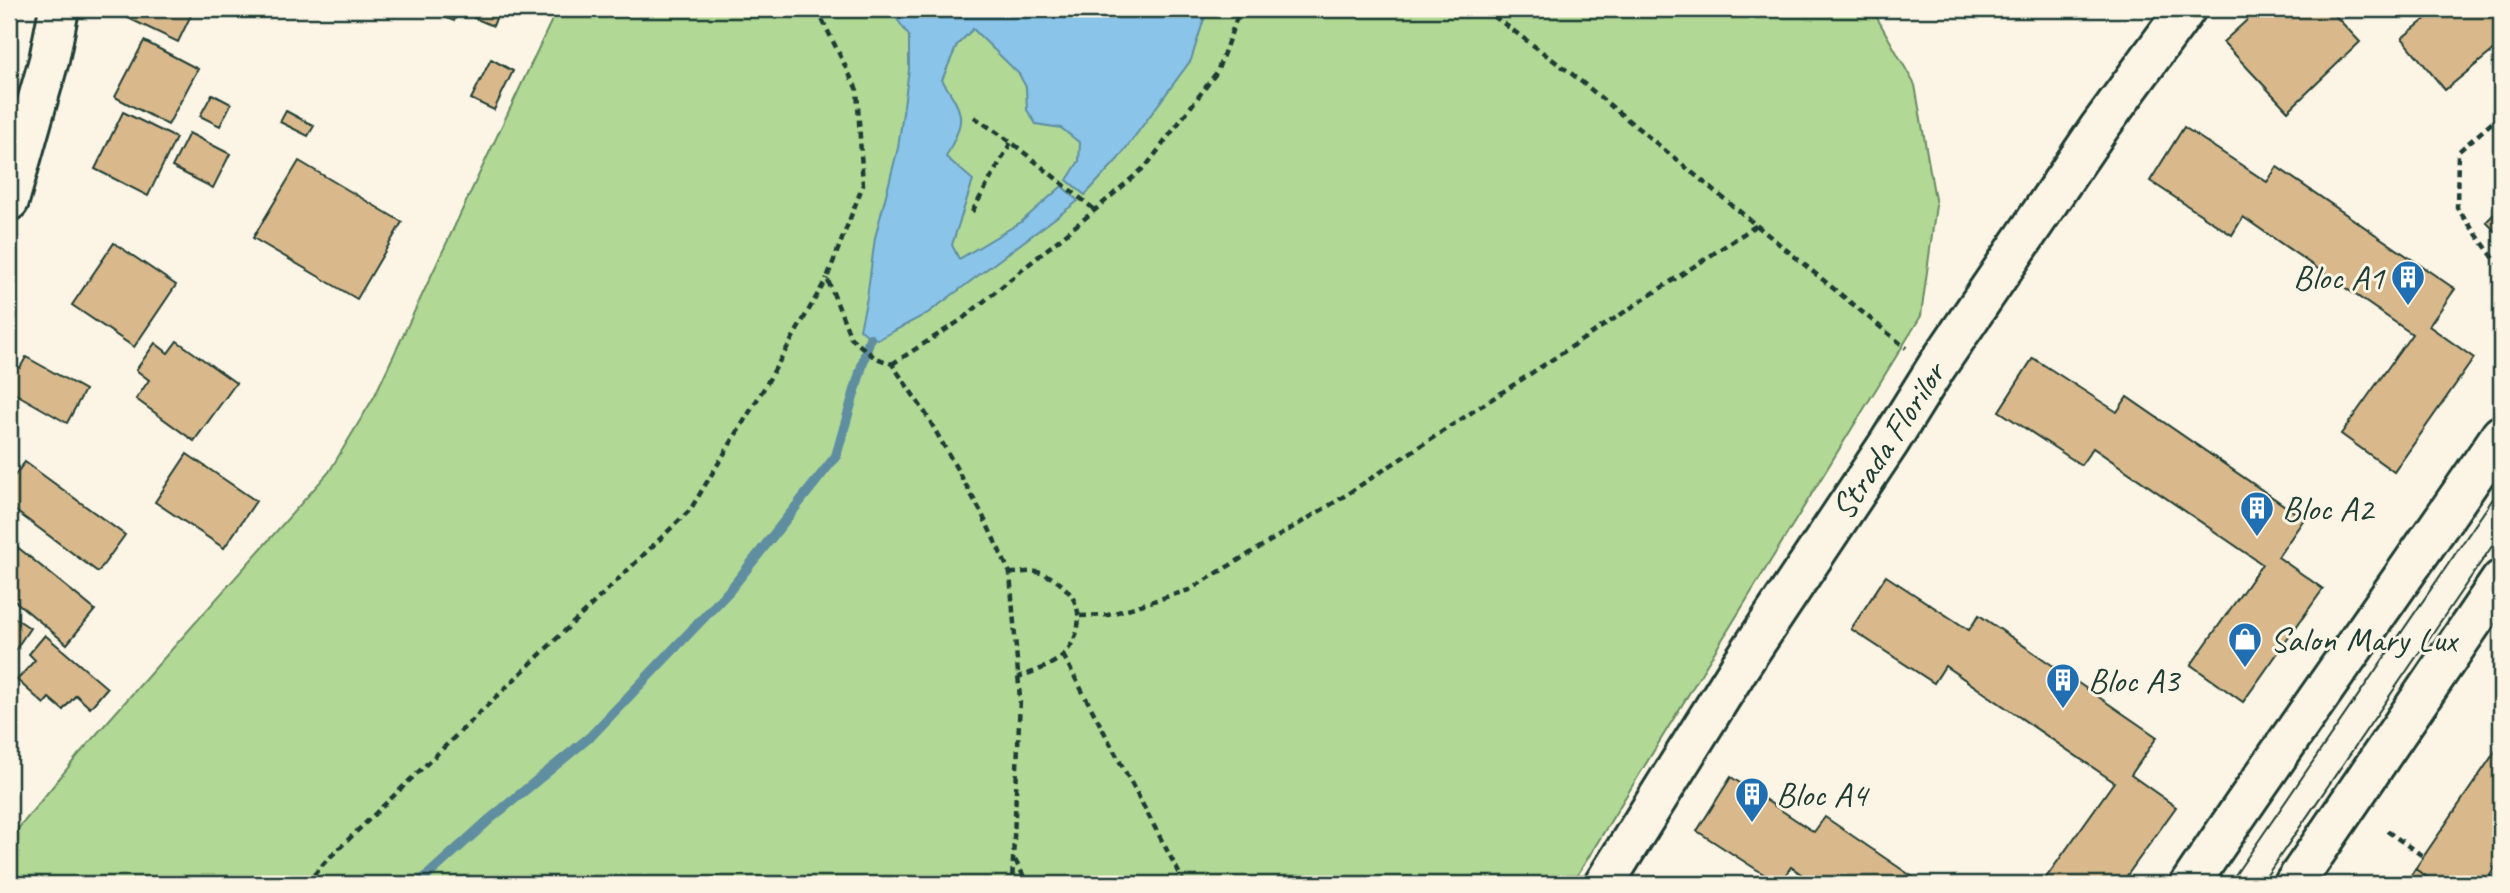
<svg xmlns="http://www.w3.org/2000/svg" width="2510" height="893" viewBox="0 0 2510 893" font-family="Caveat,sans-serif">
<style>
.green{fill:#b1d894;stroke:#688a64;stroke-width:2}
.water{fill:#8ac4e9;stroke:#5f8ea1;stroke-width:2}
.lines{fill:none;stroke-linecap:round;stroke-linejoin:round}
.stream{stroke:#5f8ea1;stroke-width:10}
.building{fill:#d9b98c;stroke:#1f3d34;stroke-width:2}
.minor-casing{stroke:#1f3d34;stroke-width:44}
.tertiary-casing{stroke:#1f3d34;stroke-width:44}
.secondary-casing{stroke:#1f3d34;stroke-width:44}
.path{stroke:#1f3d34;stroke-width:4.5;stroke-dasharray:7 5;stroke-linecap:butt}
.minor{stroke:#fcf5e5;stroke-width:38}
.tertiary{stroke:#fcf5e5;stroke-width:38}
.secondary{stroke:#fcf5e5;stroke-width:38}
.tram{stroke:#1f3d34;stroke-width:2}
.labels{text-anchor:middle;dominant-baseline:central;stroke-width:6;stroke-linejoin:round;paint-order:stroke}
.poi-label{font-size:35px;fill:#1f3d34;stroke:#fcf5e5;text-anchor:start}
.street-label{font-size:35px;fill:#1f3d34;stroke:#fcf5e5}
</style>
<rect width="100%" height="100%" fill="#fcf5e5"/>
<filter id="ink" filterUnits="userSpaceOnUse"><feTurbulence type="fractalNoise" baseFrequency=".0143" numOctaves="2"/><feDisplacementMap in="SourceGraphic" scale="14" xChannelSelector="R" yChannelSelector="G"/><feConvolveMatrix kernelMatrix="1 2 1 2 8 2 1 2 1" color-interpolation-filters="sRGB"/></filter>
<g filter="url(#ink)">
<polygon class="green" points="557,9 1872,9 1915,85 1936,205 1921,316 1572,884 9,884 9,840 79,754 329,472 374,397"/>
<path class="water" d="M890 9H1205L1204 19 1191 60 1118 159 1085 195 1067 180 1079 161 1080 143 1061 128 1036 124 1027 110 1026 87 1019 74 973 29 957 45 942 80C966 117 965 118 946 157L973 180 952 245 959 259 1021 222 1062 186 1078 201 928 313 879 339 870 338 860 329 867 298 875 238 898 148 909 70V36Z"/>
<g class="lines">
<polyline class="stream" points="418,884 490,819 591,736 730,590 836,456 870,338"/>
</g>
<g class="building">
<polygon points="130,9 194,9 178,42 126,17"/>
<polygon points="425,9 459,9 454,21"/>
<polygon points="478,9 500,9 493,26 474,18"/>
<polygon points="2259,9 2329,9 2360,42 2288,111 2223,42"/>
<polygon points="2438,9 2501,9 2501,44 2445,90 2402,38"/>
<polygon points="144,41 198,69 168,125 115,97"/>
<polygon points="491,59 513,71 494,110 471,99"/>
<polygon points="212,94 231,104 220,126 200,116"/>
<polygon points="286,111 314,126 308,136 280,122"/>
<polygon points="123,112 176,138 148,196 95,169"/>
<polygon points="2184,127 2267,182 2277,167 2455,289 2429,326 2474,358 2394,472 2341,434 2412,334 2243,217 2232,235 2150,181"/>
<polygon points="189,133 230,154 213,188 172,167"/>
<polygon points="299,161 402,222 357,299 253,238"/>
<polygon points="2501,207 2501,237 2486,222"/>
<polygon points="114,243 176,285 134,347 72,305"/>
<polygon points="177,341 236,383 194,441 136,399 149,380 136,370 155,343 168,353"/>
<polygon points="26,357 85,390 67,423 9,390 9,362 20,368"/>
<polygon points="2033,358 2117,412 2127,397 2304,519 2278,557 2323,589 2243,702 2191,665 2262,564 2093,448 2081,465 1999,411"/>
<polygon points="187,454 256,501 224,548 155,502"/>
<polygon points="25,462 125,535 98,572 9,506 9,483"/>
<polygon points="10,541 95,610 67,644 9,596"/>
<polygon points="1886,576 1969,630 1979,615 2157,737 2131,775 2176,807 2121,884 2046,884 2043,882 2114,782 1945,666 1934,683 1851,629"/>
<polygon points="9,614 30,628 9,659"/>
<polygon points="45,635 107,688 90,708 76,695 63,710 49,698 44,704 17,680 35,660 29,654"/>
<polygon points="2501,743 2501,859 2484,884 2438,884 2415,869"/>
<polygon points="1731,777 1814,832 1825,817 1923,884 1815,884 1791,867 1779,884 1697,831"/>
<polygon points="2415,869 2438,884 2405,884"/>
</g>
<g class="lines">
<g class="minor-casing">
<polyline id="minor" points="1604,884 1739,668 1889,443 1937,366 2099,128 2186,9"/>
</g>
<g class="tertiary-casing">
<polyline id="tertiary" points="9,201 49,60 59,9"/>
</g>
<g class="secondary-casing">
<g id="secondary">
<path d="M2190 884C2291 733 2399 586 2501 435"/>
<polyline points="2294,884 2501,580"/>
</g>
</g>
<g class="path">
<polyline points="817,9 857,90 863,185 827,278 851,338 874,357 892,364 926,414 981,512 1010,573 1020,699 1012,884"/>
<polyline points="1484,9 1572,74 1906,348"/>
<polyline points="2501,115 2458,152 2457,208 2501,268"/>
<polyline points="974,117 1011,142 1095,210"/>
<polyline points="972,212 1011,142"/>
<polyline points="892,364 961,320 1095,210 1147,165 1217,72 1240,9"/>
<path d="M1010 573C1019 573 1029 571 1037 572 1048 574 1058 581 1065 588 1085 608 1082 637 1062 656 1050 667 1033 672 1018 677"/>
<polyline points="1080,616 1108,615 1189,590 1335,502 1757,225"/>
<polyline points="1063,655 1185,884"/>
<polyline points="2387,831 2424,857"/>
<polyline points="1015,860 1028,884"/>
<polyline points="306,884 325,862 690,510 763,390 827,278"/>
</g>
<use href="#minor" class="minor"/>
<use href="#tertiary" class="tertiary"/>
<use href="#secondary" class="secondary"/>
<g class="tram">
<polyline points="2229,884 2501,487"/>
<polyline points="2261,884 2501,533"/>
</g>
</g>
</g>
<defs>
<g id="building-pin" transform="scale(1.75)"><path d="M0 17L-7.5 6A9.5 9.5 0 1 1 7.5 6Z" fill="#1f6fb2" stroke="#fcf5e5"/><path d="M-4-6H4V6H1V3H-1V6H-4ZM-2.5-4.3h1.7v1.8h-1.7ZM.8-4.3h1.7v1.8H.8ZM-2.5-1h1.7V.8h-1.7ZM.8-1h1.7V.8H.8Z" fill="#fff"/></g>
<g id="shop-pin" transform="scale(1.75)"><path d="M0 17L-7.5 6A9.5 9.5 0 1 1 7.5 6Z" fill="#1f6fb2" stroke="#fcf5e5"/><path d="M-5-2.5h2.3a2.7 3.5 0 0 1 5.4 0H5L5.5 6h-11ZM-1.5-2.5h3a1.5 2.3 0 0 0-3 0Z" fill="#fff"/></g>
</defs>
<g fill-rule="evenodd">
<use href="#building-pin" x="2408" y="277"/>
<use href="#building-pin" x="2257" y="508"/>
<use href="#shop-pin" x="2245" y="639"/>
<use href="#building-pin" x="2063" y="680"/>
<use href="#building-pin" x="1752" y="794"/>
</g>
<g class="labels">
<g class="poi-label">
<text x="2384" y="277" text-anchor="end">Bloc A1</text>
<text x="2282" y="508">Bloc A2</text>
<text x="2270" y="639">Salon Mary Lux</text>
<text x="2088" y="680">Bloc A3</text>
<text x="1776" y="794">Bloc A4</text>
</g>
<g class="street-label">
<text transform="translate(1888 441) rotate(-57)">Strada Florilor</text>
</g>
</g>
<rect width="2510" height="893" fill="none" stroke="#fcf5e5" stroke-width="35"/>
<rect x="18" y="18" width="2475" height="858" fill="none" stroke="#1f3d34" stroke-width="2.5" filter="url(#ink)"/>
</svg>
